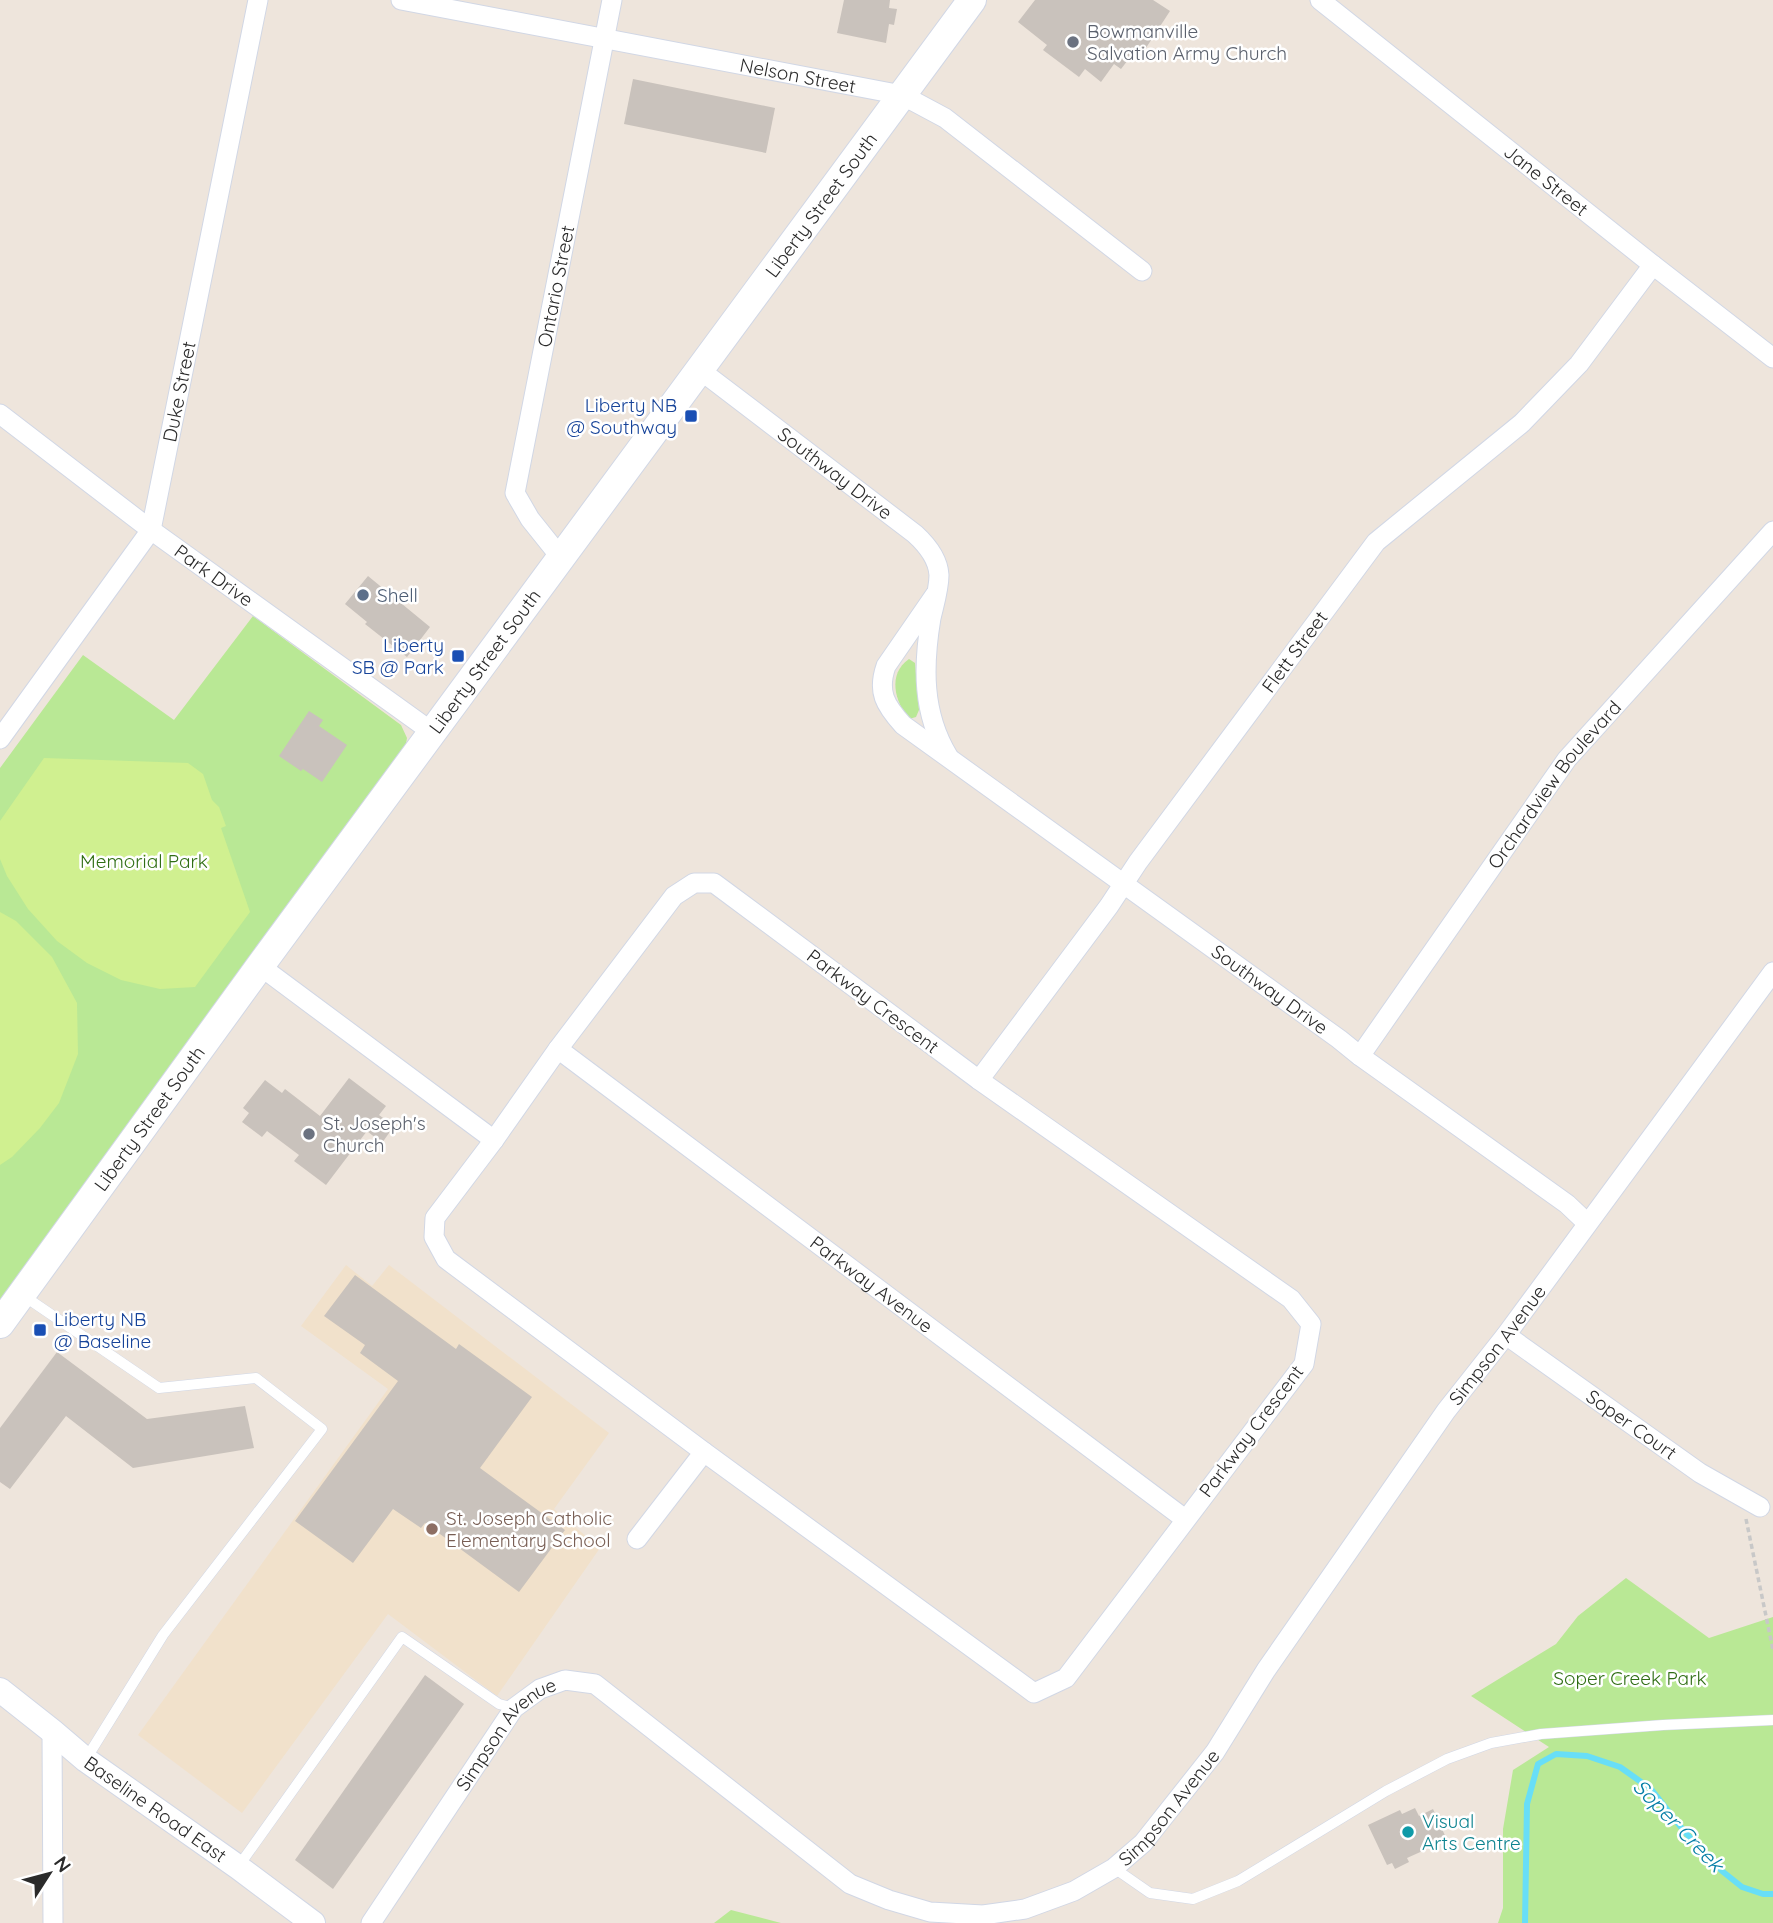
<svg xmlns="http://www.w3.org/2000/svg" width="1773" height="1923" viewBox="0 0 1773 1923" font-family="Quicksand,sans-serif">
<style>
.education{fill:#f1e1cb}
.green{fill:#b9e895}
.pitch{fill:#d0f090}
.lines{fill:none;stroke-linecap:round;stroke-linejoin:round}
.stream{stroke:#68def7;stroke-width:6}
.building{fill:#c9c2bc}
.service-casing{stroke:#d1d7e5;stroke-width:11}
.minor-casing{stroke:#d1d7e5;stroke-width:21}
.tertiary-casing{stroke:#d1d7e5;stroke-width:26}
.secondary-casing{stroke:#d1d7e5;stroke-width:30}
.path{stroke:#c8c8c8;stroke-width:3.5;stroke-dasharray:5 3.5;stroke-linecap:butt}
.service{stroke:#fff;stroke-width:10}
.minor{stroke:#fff;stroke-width:19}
.tertiary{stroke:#fff;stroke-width:24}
.secondary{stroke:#fff;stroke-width:28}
.worship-dot{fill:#6b7280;stroke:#fff;stroke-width:2.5}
.transit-dot{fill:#1a4fb4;stroke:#fff;stroke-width:2.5}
.service-dot{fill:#5c6f8a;stroke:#fff;stroke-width:2.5}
.education-dot{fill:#8d6e63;stroke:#fff;stroke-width:2.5}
.culture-dot{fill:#0f9aa8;stroke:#fff;stroke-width:2.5}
.labels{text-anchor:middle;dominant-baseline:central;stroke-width:5;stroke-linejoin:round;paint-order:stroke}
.worship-label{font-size:19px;fill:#5b616d;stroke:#fff;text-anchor:start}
.street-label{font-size:19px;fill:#2b2b2b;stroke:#fff}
.transit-label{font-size:19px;fill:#164399;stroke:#fff;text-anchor:end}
.service-label{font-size:19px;fill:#4e5e75;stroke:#fff;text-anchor:start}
.park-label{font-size:19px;fill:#306e15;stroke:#fff}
.education-label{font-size:19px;fill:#785e54;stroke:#fff;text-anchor:start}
.culture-label{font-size:19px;fill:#0d838f;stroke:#fff;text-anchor:start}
.water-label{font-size:21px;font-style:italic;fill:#047ea6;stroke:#fff}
</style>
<rect width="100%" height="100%" fill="#eee5dc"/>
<polygon class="education" points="346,1265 372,1286 389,1265 609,1433 554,1509 600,1548 497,1696 388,1614 242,1813 138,1735 388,1389 301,1326"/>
<g class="green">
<polygon points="253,616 401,725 407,738 405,749 0,1301 0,768 83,655 174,720"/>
<path d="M909 659 915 663 919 710 916 717 909 719C895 702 887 674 909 659Z"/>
<polygon points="1626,1578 1709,1638 1773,1617 1773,1923 1498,1923 1503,1908 1503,1829 1513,1770 1549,1747 1471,1696 1556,1644 1578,1616"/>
<polygon points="731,1910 781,1923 714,1923"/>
</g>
<g class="pitch">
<polygon points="44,758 188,763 203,774 212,800 219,807 226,826 221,828 250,912 195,987 160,989 121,980 87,963 57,941 28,909 7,876 0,859 0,821"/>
<polygon points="0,912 16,921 52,957 77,1003 78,1054 59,1103 40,1128 12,1157 0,1165"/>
</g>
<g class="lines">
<polyline class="stream" points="1525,1923 1527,1804 1538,1764 1556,1754 1587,1756 1620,1767 1651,1789 1684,1831 1722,1871 1742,1887 1763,1894 1773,1894"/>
</g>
<g class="building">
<polygon points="844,0 890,0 889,8 897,9 894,25 889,24 886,43 837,33"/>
<polygon points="1035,0 1153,0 1170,11 1144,51 1138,47 1121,69 1114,64 1101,82 1085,69 1079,77 1043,50 1047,45 1018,22"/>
<polygon points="633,79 775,108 766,153 624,124"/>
<polygon points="368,576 430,627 407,657 365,624 367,622 345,604"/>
<polygon points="309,711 323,720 319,726 347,745 322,782 303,769 301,771 279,756"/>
<polygon points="349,1078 386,1106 379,1115 394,1126 382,1143 367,1131 326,1185 294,1161 299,1155 267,1131 262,1137 242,1122 249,1113 243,1108 265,1080 282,1093 285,1089 320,1116"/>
<polygon points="355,1275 456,1349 459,1344 532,1397 480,1468 565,1530 519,1592 425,1523 421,1528 393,1509 353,1563 295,1521 398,1381 360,1353 365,1345 324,1316"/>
<polygon points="57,1352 147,1419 245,1406 254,1448 133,1468 66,1416 10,1489 0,1482 0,1428"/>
<polygon points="425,1675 464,1704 333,1889 295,1860"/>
<polygon points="1415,1808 1419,1816 1433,1809 1447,1840 1407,1858 1409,1862 1395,1869 1392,1863 1387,1865 1368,1825 1400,1810 1402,1814"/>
</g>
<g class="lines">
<g class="service-casing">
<g id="service">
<polyline points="24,1296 159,1388 256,1378 322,1429 163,1635 86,1759"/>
<polyline points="238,1867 402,1637 499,1704 514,1708"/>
<polyline points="1114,1868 1150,1893 1193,1899 1238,1881 1386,1791 1447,1759 1491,1743 1541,1734 1663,1725 1773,1720"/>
</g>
</g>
<g class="minor-casing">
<g id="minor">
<path id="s1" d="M401 0 902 95 945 118 1142 271"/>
<path id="s2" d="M1320 0 1653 265 1773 358"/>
<path id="s3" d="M700 370 915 534C927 545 938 558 939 575 939 589 934 605 931 618 923 666 922 713 948 756"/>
<path id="s4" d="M0 414 151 530 432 732"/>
<path id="s5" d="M562 559 530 519 515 493 612 0"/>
<path id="s6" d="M935 595 886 666C877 692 885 705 903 725L1339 1039 1360 1056 1567 1204 1587 1223"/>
<path id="s7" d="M0 739 151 530 258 0"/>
<polygon points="694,883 714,883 979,1080 1291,1299 1311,1324 1304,1364 1066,1678 1034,1693 704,1452 446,1259 434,1237 435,1218 494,1140 558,1049 674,896"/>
<polyline points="260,966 494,1140"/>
<path id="s8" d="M558 1049 1185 1519"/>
<path id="s9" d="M1360 1056 1567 759 1773 531"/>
<path id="s10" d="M979 1080 1109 906 1138 862 1376 542 1522 423 1579 364 1653 265"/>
<path id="s11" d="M1506 1335 1700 1473 1760 1507"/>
<polyline points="637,1539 704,1452"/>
<polyline points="52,1731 53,1923"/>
<path id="s12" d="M371 1923 514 1708 540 1689 565 1680 595 1684 850 1884 889 1900 930 1912 983 1915 1025 1909 1074 1891 1114 1868 1143 1843 1215 1752 1266 1670 1446 1411 1506 1335 1773 972"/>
</g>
</g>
<g class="tertiary-casing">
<g id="tertiary">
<path id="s13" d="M0 1690 52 1731 86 1760 238 1867 313 1923"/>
</g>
</g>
<g class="secondary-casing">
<g id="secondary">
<path id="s14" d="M0 1324 260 966 972 0"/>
</g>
</g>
<polyline class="path" points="1746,1519 1773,1650"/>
<use href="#service" class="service"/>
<use href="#minor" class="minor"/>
<use href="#tertiary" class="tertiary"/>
<use href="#secondary" class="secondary"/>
</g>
<g class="worship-dot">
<circle cx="1073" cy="42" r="7"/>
<circle cx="309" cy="1134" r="7"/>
</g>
<g class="transit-dot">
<rect x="684" y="409" width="14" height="14" rx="3.5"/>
<rect x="451" y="649" width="14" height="14" rx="3.5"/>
<rect x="33" y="1323" width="14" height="14" rx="3.5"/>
</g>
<circle class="service-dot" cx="363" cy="595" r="7"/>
<circle class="education-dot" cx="432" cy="1529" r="7"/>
<circle class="culture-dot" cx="1408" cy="1832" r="7"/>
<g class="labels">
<g class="worship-label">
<text x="1087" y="31">Bowmanville<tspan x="1087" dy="22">Salvation Army Church</tspan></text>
<text x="323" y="1123">St. Joseph's<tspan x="323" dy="22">Church</tspan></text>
</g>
<g class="street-label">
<text stroke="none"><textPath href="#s1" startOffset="404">Nelson Street</textPath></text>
<text stroke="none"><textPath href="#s2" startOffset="289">Jane Street</textPath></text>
<text stroke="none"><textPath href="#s14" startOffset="1388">Liberty Street South</textPath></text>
<text stroke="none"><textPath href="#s5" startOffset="292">Ontario Street</textPath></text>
<text stroke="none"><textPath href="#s7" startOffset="399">Duke Street</textPath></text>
<text stroke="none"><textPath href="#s3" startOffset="170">Southway Drive</textPath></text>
<text stroke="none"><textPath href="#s4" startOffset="268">Park Drive</textPath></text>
<text stroke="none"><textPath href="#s10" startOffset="532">Flett Street</textPath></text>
<text stroke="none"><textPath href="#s14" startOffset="821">Liberty Street South</textPath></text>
<text stroke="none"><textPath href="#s9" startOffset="334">Orchardview Boulevard</textPath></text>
<text stroke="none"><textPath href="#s6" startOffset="604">Southway Drive</textPath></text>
<text transform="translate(873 1001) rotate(37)">Parkway Crescent</text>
<text stroke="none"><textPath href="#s14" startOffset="254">Liberty Street South</textPath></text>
<text stroke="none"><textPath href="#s8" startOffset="392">Parkway Avenue</textPath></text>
<text stroke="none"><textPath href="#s12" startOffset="1600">Simpson Avenue</textPath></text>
<text stroke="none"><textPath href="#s11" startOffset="154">Soper Court</textPath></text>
<text transform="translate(1251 1431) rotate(-53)">Parkway Crescent</text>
<text stroke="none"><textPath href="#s12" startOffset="234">Simpson Avenue</textPath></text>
<text stroke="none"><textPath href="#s12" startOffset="1032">Simpson Avenue</textPath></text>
<text stroke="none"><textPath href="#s13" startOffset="196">Baseline Road East</textPath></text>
</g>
<g class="transit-label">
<text x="677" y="405">Liberty NB<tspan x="677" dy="22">@ Southway</tspan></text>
<text x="444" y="645">Liberty<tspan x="444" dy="22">SB @ Park</tspan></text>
<text x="54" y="1319" text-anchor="start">Liberty NB<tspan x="54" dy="22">@ Baseline</tspan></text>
</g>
<g class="service-label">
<text x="377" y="595">Shell</text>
</g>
<g class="park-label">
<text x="144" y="861">Memorial Park</text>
<text x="1630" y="1678">Soper Creek Park</text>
</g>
<g class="education-label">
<text x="446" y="1518">St. Joseph Catholic<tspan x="446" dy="22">Elementary School</tspan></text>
</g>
<g class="culture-label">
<text x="1422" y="1821">Visual<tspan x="1422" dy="22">Arts Centre</tspan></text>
</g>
<g class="water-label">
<text transform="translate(1679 1825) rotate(46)">Soper Creek</text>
</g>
</g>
<g transform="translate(49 1874) rotate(54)" stroke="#ffffff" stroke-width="5" paint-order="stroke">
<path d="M0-5L12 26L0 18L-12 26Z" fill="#2b2b2b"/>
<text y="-10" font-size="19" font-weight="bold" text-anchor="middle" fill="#2b2b2b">N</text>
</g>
</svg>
